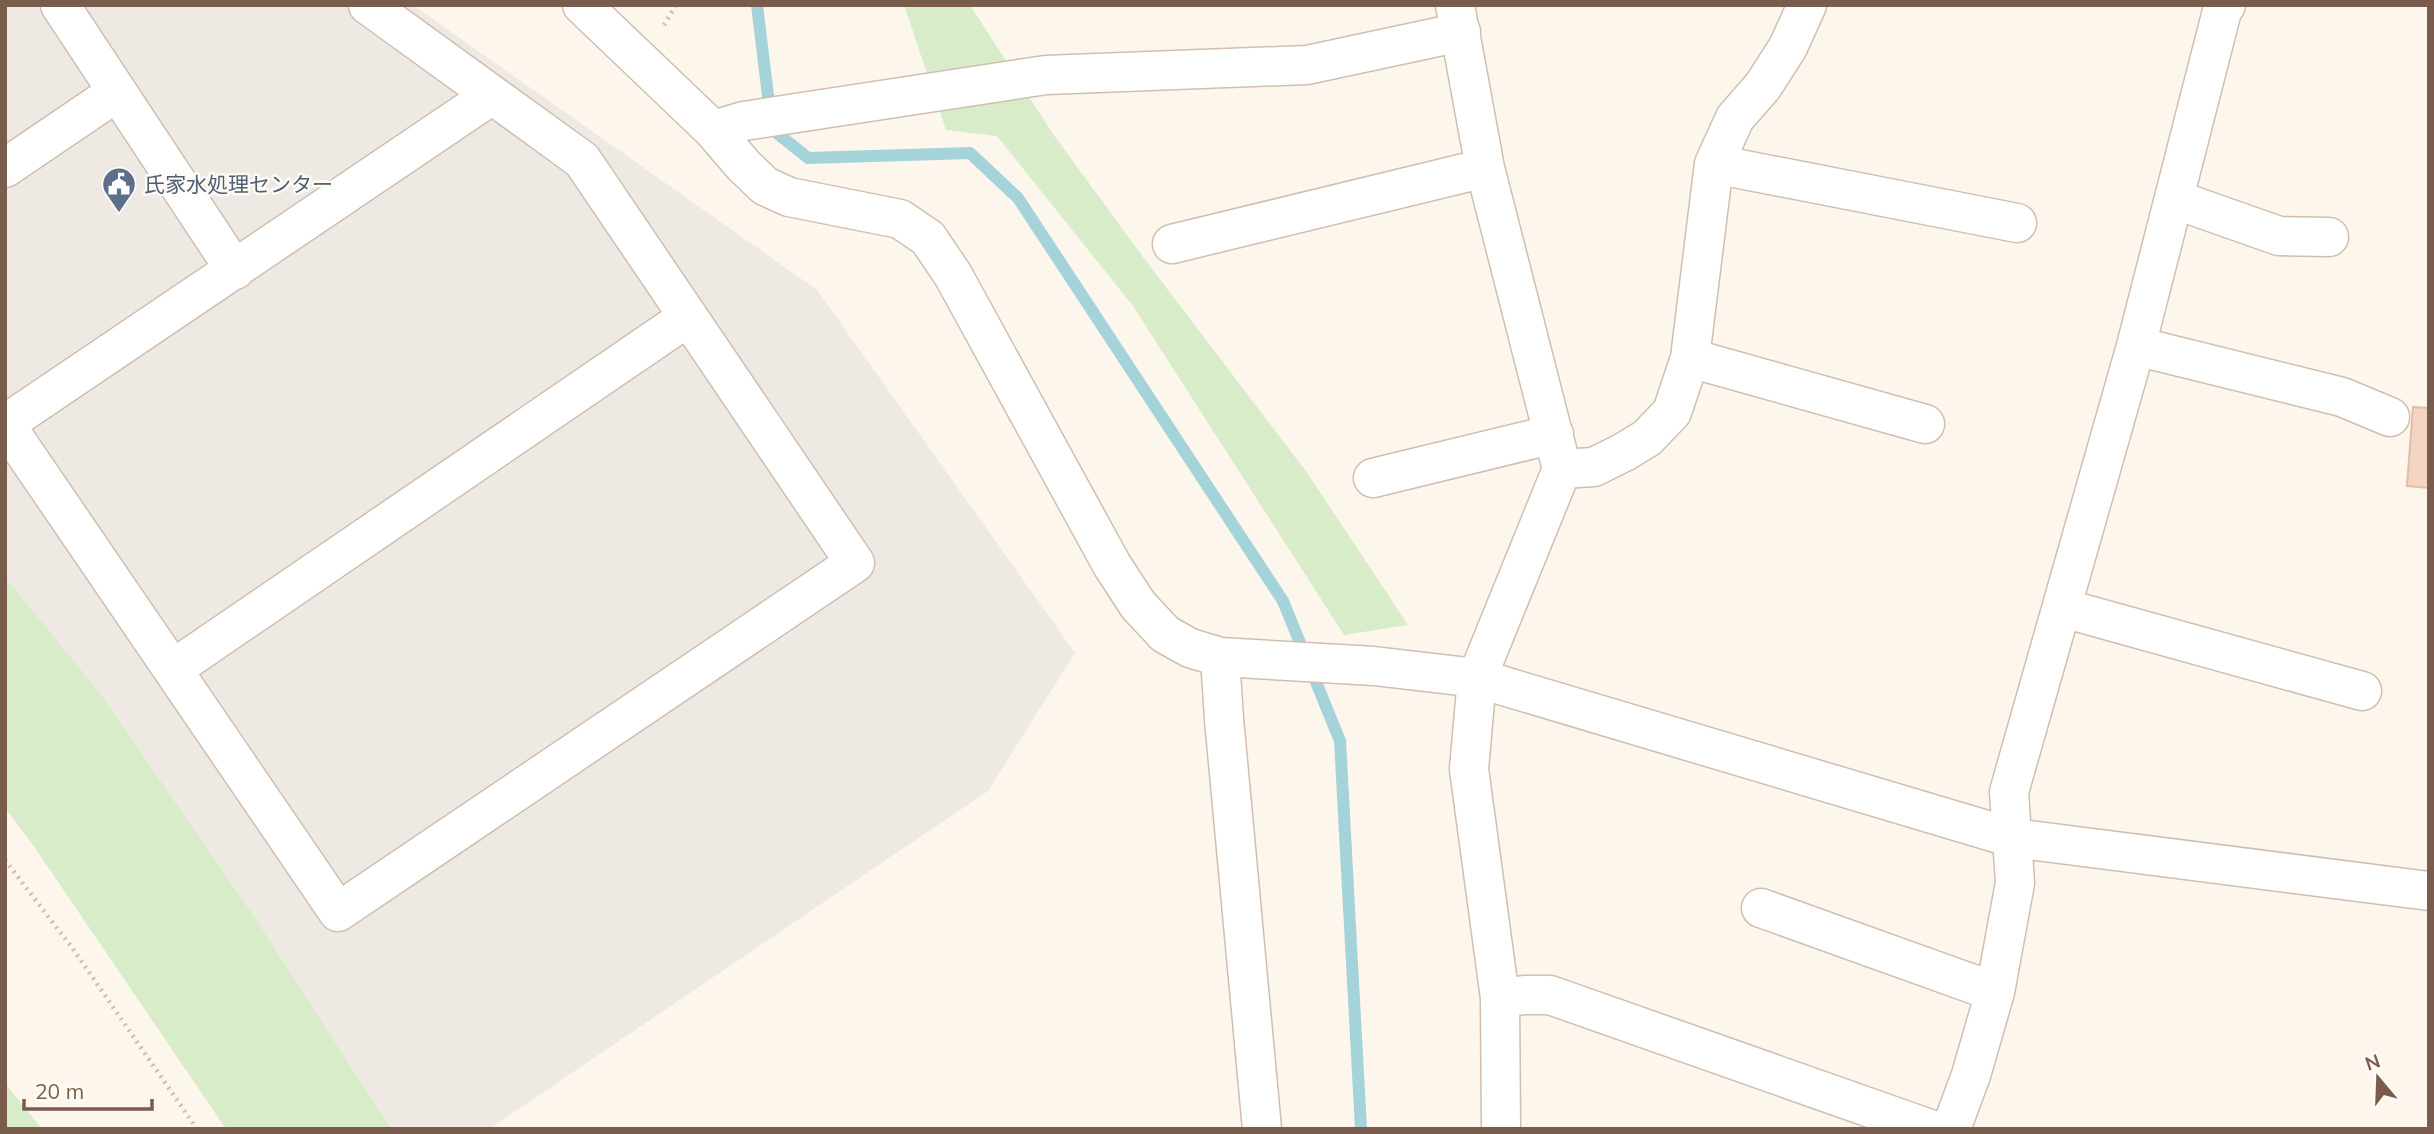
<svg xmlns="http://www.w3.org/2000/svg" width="2434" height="1134" font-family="Mulish,'Noto Sans JP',sans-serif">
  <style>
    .industrial { fill: #efe9e4 }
    .green { fill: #d8ecc9 }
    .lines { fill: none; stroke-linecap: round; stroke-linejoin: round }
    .stream { stroke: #a5d3da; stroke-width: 12 }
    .building { fill: #f3d5c3; stroke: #e6bba3; stroke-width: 2 }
    .minor-casing { stroke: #d1beb0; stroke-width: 41 }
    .path { stroke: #d9b8a5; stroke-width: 4.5; stroke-dasharray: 2 5; stroke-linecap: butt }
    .minor { stroke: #fff; stroke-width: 38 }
    .labels { text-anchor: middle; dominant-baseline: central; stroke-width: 5; stroke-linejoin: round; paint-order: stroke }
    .service-label { font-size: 21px; fill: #4e5e75; stroke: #fffaf3; text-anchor: start }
  </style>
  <rect width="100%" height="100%" fill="#fdf6ec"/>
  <path class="industrial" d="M 5,5 L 413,5 L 817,290 L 1075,653 L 988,791 L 489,1129 L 391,1129 L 256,919 L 100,693 L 5,577 Z"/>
  <path class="green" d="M 904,5 L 970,5 L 1053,134 L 1146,261 L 1308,474 L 1408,625 L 1344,635 L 1133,306 L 997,136 L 946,130 Z
    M 5,577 L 100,693 L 256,919 L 391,1129 L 226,1129 L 33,845 L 5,808 Z
    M 5,1083 L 42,1129 L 5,1129 Z"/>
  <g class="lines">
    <path class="stream" d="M 757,5 L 772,129 L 808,158 L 970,153 L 1018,198 L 1283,601 L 1340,741 L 1361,1129"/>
  </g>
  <path class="building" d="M 2413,407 L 2429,408 L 2429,488 L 2407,486 Z"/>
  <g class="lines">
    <g class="minor-casing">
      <path id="minor" d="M 60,5 L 235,270
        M 368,5 L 582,160 L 855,563 L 338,912 L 5,424 L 492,95
        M 582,5 L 713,130 L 744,166 L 765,186 L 789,197 L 900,219 L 928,238 L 953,275 L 1112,565 L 1138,605 L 1165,634 L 1190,648 L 1220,657 L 1374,666 L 1477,678 L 2013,838 L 2429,891
        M 1455,5 L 1485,168 L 1562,469 L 1477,678 L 1469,769 L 1500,998 L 1501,1129
        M 713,130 L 744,121 L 1046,75 L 1307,65 L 1461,32
        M 1714,164 L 2017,223
        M 5,168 L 117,92
        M 2174,199 L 2279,236 L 2329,237
        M 1172,244 L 1485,168
        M 2136,346 L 2342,397 L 2390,417
        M 1690,358 L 1925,424
        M 1562,469 L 1594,467 L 1624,452 L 1647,438 L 1672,412 L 1690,358 L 1714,164 L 1735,118 L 1763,86 L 1788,47 L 1807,5
        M 1373,478 L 1554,434
        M 2063,608 L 2362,691
        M 1220,657 L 1224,719 L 1262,1129
        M 173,669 L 688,317
        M 1761,908 L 1995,992
        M 1500,998 L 1524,995 L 1550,995 L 1930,1129
        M 1951,1129 L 1971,1075 L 1995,992 L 2015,883 L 2009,792 L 2136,346 L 2222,11 L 2226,5"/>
    </g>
    <path class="path" d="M 664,25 L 676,5
      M 5,860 L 73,949 L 197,1129"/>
    <use href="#minor" class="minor"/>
  </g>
  <defs>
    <g id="civic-pin" transform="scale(1.75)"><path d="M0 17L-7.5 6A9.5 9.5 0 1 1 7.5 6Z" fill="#5c6f8a" stroke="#fffaf3"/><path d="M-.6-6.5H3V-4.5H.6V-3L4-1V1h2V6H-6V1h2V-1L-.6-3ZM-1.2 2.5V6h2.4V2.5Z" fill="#fff"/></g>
  </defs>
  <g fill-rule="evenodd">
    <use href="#civic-pin" x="119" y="184"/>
  </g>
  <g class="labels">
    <g class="service-label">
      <text x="144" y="184">氏家水処理センター</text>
    </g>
  </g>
  <rect width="2434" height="1134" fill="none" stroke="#7a5c4d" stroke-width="14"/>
  <g transform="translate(2378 1078) rotate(341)" stroke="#fffaf3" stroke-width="5" paint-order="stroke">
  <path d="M0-5L12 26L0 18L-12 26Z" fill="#7a5c4d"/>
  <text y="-10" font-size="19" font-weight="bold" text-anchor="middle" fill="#7a5c4d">N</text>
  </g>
  <path d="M24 1099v10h128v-10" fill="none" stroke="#7a5c4d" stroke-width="3.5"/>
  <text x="35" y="1099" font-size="21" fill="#7a5c4d" stroke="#fffaf3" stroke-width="5" paint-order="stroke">20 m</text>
</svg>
